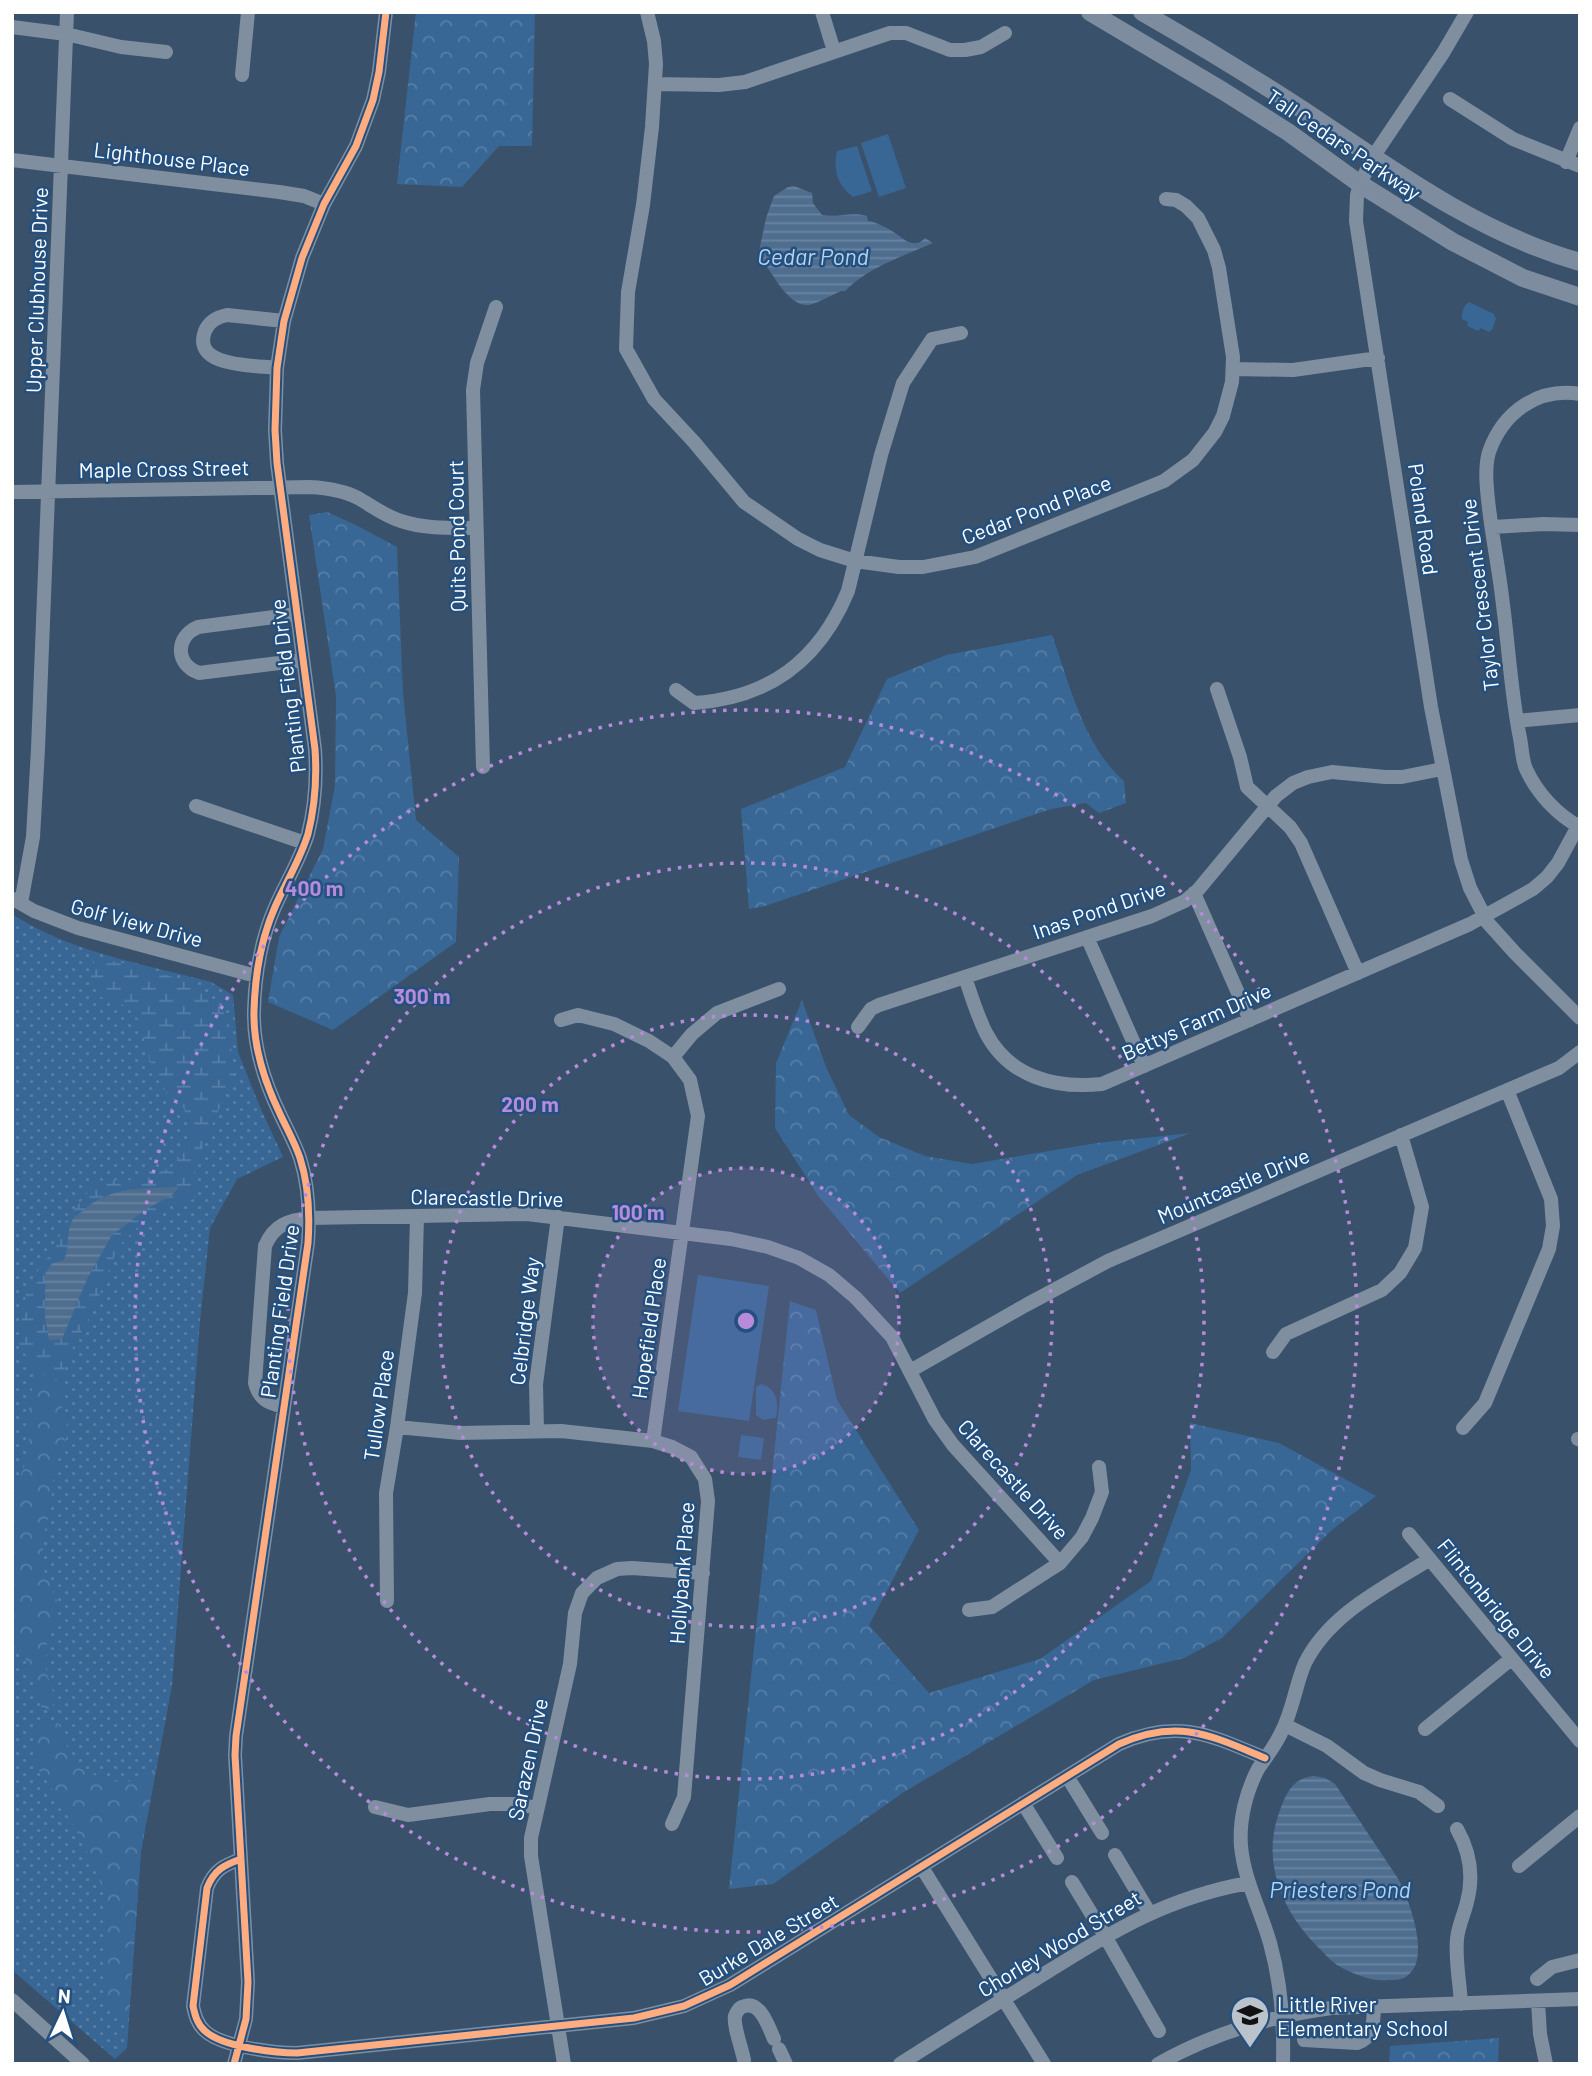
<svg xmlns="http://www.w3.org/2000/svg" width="1592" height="2076" font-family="Barlow,sans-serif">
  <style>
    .grass { fill: url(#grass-dots) }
    .forest { fill: url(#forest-crowns) }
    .wetland { fill: url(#wetland-marsh) }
    .park { fill: #386796 }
    .water { fill: url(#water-rules) }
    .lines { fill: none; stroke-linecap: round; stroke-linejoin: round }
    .minor { stroke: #7f8fa0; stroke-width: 14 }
    .major { stroke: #7d8d9f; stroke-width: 18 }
    .cycleway-casing { stroke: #24507f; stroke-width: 11 }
    .cycleway { stroke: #ffac80; stroke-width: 7 }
    .ring { fill: none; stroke: #b68bdc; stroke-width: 3.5; stroke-dasharray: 3.5 7 }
    .labels { text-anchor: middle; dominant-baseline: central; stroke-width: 5; stroke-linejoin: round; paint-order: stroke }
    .street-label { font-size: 21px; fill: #fff; stroke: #24507f }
    .poi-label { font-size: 21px; fill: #fff; stroke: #24507f; text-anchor: start }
    .water-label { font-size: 23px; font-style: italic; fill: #b5d2ee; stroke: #24507f }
    .centre { fill: #b68bdc; stroke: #24507f; stroke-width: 3.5 }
    .ring-label { font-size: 21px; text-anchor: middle; font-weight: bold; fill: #b68bdc; stroke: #24507f; stroke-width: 5; stroke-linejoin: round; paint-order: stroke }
  </style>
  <defs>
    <pattern id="grass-dots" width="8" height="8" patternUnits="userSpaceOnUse" patternTransform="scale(1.75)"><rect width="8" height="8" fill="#386796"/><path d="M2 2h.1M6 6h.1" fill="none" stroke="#567ea6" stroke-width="1.8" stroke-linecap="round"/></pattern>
    <pattern id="forest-crowns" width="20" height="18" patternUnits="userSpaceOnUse" patternTransform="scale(1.75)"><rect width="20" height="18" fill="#386796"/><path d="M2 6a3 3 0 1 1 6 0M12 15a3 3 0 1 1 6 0" fill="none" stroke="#567ea6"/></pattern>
    <pattern id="wetland-marsh" width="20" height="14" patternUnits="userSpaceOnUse" patternTransform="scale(1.75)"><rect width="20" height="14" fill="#386796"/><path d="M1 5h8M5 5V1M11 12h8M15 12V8" fill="none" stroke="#567ea6"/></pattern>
    <pattern id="water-rules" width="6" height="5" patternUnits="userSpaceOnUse" patternTransform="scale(1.75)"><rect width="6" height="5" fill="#4f6e8f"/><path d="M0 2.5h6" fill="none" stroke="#6984a0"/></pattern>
  </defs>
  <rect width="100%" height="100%" fill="#39516a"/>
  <path class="grass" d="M 12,914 C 69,952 145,964 211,982 L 233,995 L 238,1052 L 260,1107 L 283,1157 L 237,1179 L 210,1228 L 200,1321 L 172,1686 L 141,1851 L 127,2048 L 115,2059 L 12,1970 Z"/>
  <path class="forest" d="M 416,12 L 535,12 L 532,146 L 499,146 L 462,187 L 397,184 Z
    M 327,512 L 356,525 L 397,547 L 403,693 L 416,820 L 459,857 L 456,942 L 333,1030 L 268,1002 L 279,937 L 323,849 L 335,785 L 336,696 L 309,515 Z
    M 1052,635 C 1070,685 1083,745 1124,781 L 1126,803 L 1099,813 L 1086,803 L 1051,809 L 765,906 L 749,909 L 741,809 L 845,767 L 887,679 L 946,655 Z
    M 802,1000 L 826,1067 L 849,1115 L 879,1137 L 925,1156 L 972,1164 L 1097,1143 L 1191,1133 L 1077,1175 L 900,1293 L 819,1197 L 775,1128 L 776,1063 Z
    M 790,1301 L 816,1310 L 837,1400 L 919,1530 L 869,1625 L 929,1693 L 1040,1659 L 1151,1581 L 1191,1470 L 1190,1423 L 1279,1443 L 1376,1496 L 1333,1529 L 1222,1638 L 1184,1658 L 1094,1680 L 904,1792 L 773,1884 L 729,1889 Z
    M 35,1371 L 63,1382 L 60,1400 L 67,1421 L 66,1439 L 55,1463 L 51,1504 L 43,1539 L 43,1568 L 58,1603 L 56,1623 L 47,1640 L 46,1671 L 55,1697 L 52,1710 L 41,1707 L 25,1658 L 19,1650 L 12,1648 L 12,1496 L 29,1455 L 29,1408 Z
    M 58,1723 L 71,1757 L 87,1772 L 109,1781 L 127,1782 L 156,1769 L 141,1851 L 129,2014 L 120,2022 L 105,2001 L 107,1931 L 104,1891 L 83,1843 L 58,1798 L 38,1769 L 33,1749 L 36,1725 Z
    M 1499,2038 L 1498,2064 L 1389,2064 L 1390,2046 Z"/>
  <path class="wetland" d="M 95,958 L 133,965 L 196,984 L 223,1009 L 231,1044 L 234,1074 L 203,1146 L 195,1171 L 195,1199 L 177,1203 L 146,1219 L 118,1247 L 94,1309 L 65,1362 L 63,1382 L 35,1371 L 18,1342 L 26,1295 L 34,1278 L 41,1265 L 54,1251 L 66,1219 L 87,1194 L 89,1181 L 131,1180 L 171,1168 L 193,1140 L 184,1108 L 167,1094 L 151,1064 L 138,1019 L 126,1006 L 98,996 L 91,977 Z"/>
  <path class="park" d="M 888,134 L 906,188 L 879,197 L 861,143 Z
    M 857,146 L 872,191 L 853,197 C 837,185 833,170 837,151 Z
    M 1469,302 L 1494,314 L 1496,319 L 1492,330 L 1489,332 L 1481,328 L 1478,331 L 1467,326 L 1468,322 L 1462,319 C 1461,313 1464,305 1469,302 Z
    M 698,1275 L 769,1286 L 749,1421 L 678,1411 Z
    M 761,1384 C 777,1388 779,1403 776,1418 L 763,1420 L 756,1415 L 756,1387 Z
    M 741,1435 L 764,1438 L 761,1460 L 738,1457 Z"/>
  <path class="water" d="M 794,186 L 812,193 L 813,203 L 822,215 C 838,218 853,211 867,216 L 868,221 C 876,222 888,228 895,233 C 904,239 914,250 925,238 L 933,243 C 902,257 870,266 845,291 L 841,291 C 834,294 816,304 809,305 C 790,307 776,279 767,267 L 762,267 L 758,256 L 766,218 L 774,196 L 788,187 Z
    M 179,1187 L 172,1195 L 148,1208 L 112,1235 L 87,1279 L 62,1339 L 49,1340 L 45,1318 L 45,1274 L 52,1263 L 63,1261 C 71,1249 65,1232 73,1219 C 75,1216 82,1212 85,1209 C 113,1185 145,1189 179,1187 Z
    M 1314,1776 L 1325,1778 L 1335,1784 L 1399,1880 C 1409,1900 1431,1958 1408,1975 C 1403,1980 1395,1980 1388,1980 C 1371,1982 1351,1973 1337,1965 C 1330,1960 1324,1953 1318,1947 C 1283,1913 1262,1863 1278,1816 C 1285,1796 1291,1778 1314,1776 Z"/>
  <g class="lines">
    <path class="minor" d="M 647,12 L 654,41 L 656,64 L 652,127 L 643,205 L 628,292 L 626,349 L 654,399 L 694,442 L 744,502 L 798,539 L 820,550 L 855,561 L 899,567 L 923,567 L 975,557 L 1164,481 L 1193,460 L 1215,432 L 1223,416 L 1232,382 L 1233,357 L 1219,268 L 1214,250 L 1198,218 L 1186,206 L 1176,200 L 1166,199
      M 822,12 L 834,51
      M 1467,12 L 1443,53 L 1373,157 L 1360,184 L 1357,195 L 1356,221 L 1431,707 L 1461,860 L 1470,888 L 1488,923 L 1515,953 L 1580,1018
      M 12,27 L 66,34 L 121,47 L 166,52
      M 242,75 L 248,12
      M 655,84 L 719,85 L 745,82 L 890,33 L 906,33 L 950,50 L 965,50 L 981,47 L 1005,33
      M 1450,99 L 1513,139 L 1580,166
      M 12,160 L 279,192 L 304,196 L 324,204
      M 1566,162 L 1580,128
      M 277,368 C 256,365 191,368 205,331 C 209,321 217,317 227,315 L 284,321
      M 1233,369 L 1293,370 L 1378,358
      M 1580,394 C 1538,387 1503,412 1489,452 C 1486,462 1486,478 1487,489 C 1490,528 1499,567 1503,605 C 1509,650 1511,694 1520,738 C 1522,748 1522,760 1526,769 C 1537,793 1557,815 1580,827
      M 12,492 L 310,487 C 327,488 343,490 358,498 C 372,506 385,516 401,521 C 425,529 451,528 476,528
      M 1493,527 L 1543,524 L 1580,525
      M 297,614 L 198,627 C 175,637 175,664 199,673 L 303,660
      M 1217,689 L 1240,757 L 1247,787 L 1290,827 L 1301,843 L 1358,973
      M 676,690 L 694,703 C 769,698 819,661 848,591 L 881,455 L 903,383 L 932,339 L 961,333
      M 1517,721 L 1580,715
      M 483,767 L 473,390 L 477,363 L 496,307
      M 196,806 L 305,843
      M 1194,893 L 1250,1020
      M 13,899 L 34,911 L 78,928 L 256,976
      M 21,903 L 33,837 L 38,749 L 67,12
      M 1087,937 L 1144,1066
      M 965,977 C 971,995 977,1015 986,1033 C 1009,1077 1055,1089 1102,1084 L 1470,924 L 1533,889 L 1547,877 L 1558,863 L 1578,826
      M 561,1020 L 578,1015 L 614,1024 L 649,1041 L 673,1057 L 690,1080 L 698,1116 L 653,1441
      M 858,1027 L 871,1009 L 879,1005 L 1152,916 L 1185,901 L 1198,890 L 1276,796 L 1293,783 L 1308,777 L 1332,772 L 1385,777 L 1402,777 L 1442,769
      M 673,1057 L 692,1034 L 717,1013 L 779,989
      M 1273,1352 L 1286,1334 L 1382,1290 L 1400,1273 L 1415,1248 L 1422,1207 L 1401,1135
      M 910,1371 L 1026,1305 L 1108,1261 L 1559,1068 L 1580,1052
      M 284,1407 C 269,1403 259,1400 255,1383 L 265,1246 C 274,1225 288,1220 310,1218 L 527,1214 L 731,1239 L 768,1247 L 799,1258 L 829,1275 L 856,1298 L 892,1337 L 935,1420 L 953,1445 L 1060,1563
      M 397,1427 L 460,1433 L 561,1431 L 653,1441 L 672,1447 L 691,1457 L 705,1479 L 708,1501 L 684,1797 L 672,1824
      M 1463,1428 L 1485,1403 L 1549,1249 L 1553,1226 L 1551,1199 L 1507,1090
      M 537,1430 L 536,1384 L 558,1217
      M 1578,1439 L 1580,1440
      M 1409,1534 L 1580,1741
      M 387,1601 L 386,1493 L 397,1427 L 415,1293 L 417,1216
      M 969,1610 L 992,1607 L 1060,1563 L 1082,1537 L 1092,1518 L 1102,1492 L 1099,1467
      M 1285,1725 L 1327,1746 L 1364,1773 L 1380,1780 L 1419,1792 L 1438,1806
      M 1425,1729 L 1511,1659
      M 1067,1776 L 1102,1833
      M 1023,1803 L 1057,1858
      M 375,1807 L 408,1815 L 490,1804 L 517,1804 L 537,1808
      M 1457,1829 C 1470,1852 1474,1876 1467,1902 C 1464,1915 1458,1926 1457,1939 C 1455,1960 1460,1983 1461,2004
      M 1115,1855 L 1149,1912
      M 241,1859 C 224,1865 214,1870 207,1888 L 193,2006 C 195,2015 197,2024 205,2031 C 222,2047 275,2053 297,2053 L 634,2018 L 684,2006 L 730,1985 L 1119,1744 C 1178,1718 1210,1735 1265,1758
      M 921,1866 L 1044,2064
      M 1519,1866 L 1580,1816
      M 1072,1882 L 1105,1936 L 1159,2031
      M 1537,1979 L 1552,1967 L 1580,1960
      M 12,2000 L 83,2064
      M 1538,2002 L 1540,2034 L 1546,2064
      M 1304,2040 L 1357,2043 C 1375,2037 1373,2022 1374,2007
      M 779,2049 L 786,2064
      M 744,2060 C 742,2049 733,2025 735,2016 C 736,2013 739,2008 742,2007 C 760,1998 769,2028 774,2039
      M 234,2064 L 246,2019 L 248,1982 L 235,1755 L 236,1736 L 308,1243 C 310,1214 309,1186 300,1158 C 295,1143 287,1129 280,1114 C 265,1083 253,1047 254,1011 C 255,975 260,941 275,907 C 286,882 300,860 308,834 C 315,806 317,778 315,749 L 277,463 L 275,430 L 277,368 L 284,321 L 302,258 L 324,204 L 356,146 L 373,100 L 379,72 L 386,12
      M 564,2064 L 531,1856 L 531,1838 L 570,1664 L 575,1613 L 582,1593 L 597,1578 L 617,1569 L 632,1568 L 703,1573
      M 900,2064 C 945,2035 991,2007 1036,1979 C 1109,1934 1163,1898 1249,1883
      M 1158,2064 C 1213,2033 1270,2016 1332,2008 L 1580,1999
      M 1283,2064 C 1284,2023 1281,1982 1270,1943 C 1261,1911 1244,1880 1241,1846 C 1239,1820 1246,1792 1258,1769 C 1266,1757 1275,1746 1281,1733 C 1293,1711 1295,1686 1305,1663 C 1330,1613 1384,1588 1430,1559"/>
    <path class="major" d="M 1090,12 L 1223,91 L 1288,132 L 1360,184 L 1453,242 L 1523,278 L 1580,297
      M 1142,12 C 1198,44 1252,77 1306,112 C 1393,170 1478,233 1580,262"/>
    <g class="cycleway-casing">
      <path id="cycleway" d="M 241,1859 C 224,1865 214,1870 207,1888 L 193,2006 C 195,2015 197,2024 205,2031 C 222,2047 275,2053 297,2053 L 634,2018 L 684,2006 L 730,1985 L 1119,1744 C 1178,1718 1210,1735 1265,1758
        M 234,2064 L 246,2019 L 248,1982 L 235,1755 L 236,1736 L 308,1243 C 310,1214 309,1186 300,1158 C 295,1143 287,1129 280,1114 C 265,1083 253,1047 254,1011 C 255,975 260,941 275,907 C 286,882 300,860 308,834 C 315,806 317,778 315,749 L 277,463 L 275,430 L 277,368 L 284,321 L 302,258 L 324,204 L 356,146 L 373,100 L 379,72 L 386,12"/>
    </g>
    <use href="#cycleway" class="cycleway"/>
  </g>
  <circle cx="746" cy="1321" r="153" fill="#b68bdc" fill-opacity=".12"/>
  <g class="ring">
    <circle cx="746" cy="1321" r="153"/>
    <circle cx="746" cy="1321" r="306"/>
    <circle cx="746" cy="1321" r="458"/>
    <circle cx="746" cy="1321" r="611"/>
  </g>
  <defs>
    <g id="school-pin" transform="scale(2.0125)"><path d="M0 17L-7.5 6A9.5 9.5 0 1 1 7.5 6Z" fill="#bac2cb" stroke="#24507f"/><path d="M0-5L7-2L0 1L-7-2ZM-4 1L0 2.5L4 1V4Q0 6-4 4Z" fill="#111"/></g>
  </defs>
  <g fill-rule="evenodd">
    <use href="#school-pin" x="1250" y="2015"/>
  </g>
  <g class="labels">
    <g class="street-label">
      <text transform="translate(1344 144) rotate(34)">Tall Cedars Parkway</text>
      <text transform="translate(172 158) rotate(7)">Lighthouse Place</text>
      <text transform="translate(36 290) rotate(-88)">Upper Clubhouse Drive</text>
      <text transform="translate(164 468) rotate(-1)">Maple Cross Street</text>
      <text transform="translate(1036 509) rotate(-21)">Cedar Pond Place</text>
      <text transform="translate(1424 519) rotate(82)">Poland Road</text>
      <text transform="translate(456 536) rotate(-91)">Quits Pond Court</text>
      <text transform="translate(1479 595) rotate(-97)">Taylor Crescent Drive</text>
      <text transform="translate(287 686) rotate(-97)">Planting Field Drive</text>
      <text transform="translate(1099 909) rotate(-19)">Inas Pond Drive</text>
      <text transform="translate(137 922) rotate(15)">Golf View Drive</text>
      <text transform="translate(1196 1021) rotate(-24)">Bettys Farm Drive</text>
      <text transform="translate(1233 1185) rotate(-23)">Mountcastle Drive</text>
      <text transform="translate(487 1197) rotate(1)">Clarecastle Drive</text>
      <text transform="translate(279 1311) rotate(-82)">Planting Field Drive</text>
      <text transform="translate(524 1321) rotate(-83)">Celbridge Way</text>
      <text transform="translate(648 1328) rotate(-82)">Hopefield Place</text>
      <text transform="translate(378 1405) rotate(-82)">Tullow Place</text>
      <text transform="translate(1014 1479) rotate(48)">Clarecastle Drive</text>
      <text transform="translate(681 1573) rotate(-86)">Hollybank Place</text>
      <text transform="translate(1497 1608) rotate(51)">Flintonbridge Drive</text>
      <text transform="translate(527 1759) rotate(-78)">Sarazen Drive</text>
      <text transform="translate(768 1939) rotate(-31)">Burke Dale Street</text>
      <text transform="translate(1059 1943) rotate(-31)">Chorley Wood Street</text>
    </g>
    <g class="poi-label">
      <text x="1277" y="2003">Little River<tspan x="1277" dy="24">Elementary School</tspan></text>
    </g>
    <g class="water-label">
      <text x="813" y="256">Cedar Pond</text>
      <text x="1340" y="1889">Priesters Pond</text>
    </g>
  </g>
  <circle cx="746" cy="1321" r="10" class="centre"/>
  <g class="ring-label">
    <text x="314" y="896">400 m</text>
    <text x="422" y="1004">300 m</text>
    <text x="530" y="1112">200 m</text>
    <text x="638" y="1220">100 m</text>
  </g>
  <rect width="1592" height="2076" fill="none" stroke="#ffffff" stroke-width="28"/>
  <g transform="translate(63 2013) rotate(4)" stroke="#24507f" stroke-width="5" paint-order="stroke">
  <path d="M0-5L12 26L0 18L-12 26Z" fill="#ffffff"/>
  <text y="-10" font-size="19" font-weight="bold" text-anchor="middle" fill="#ffffff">N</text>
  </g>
</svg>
